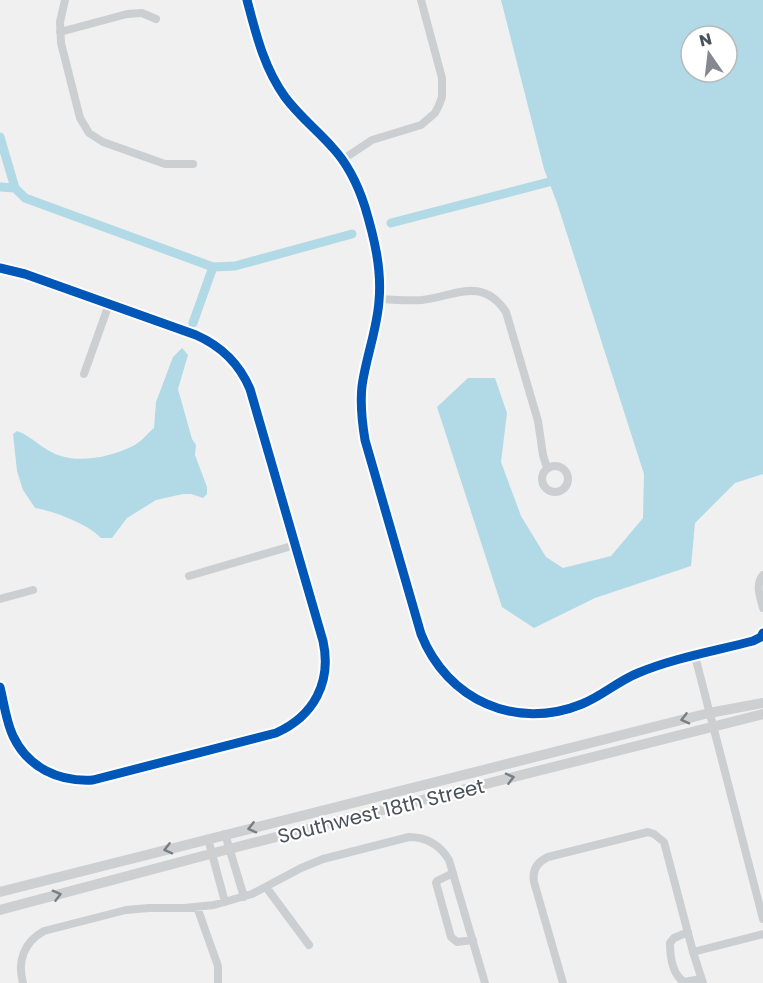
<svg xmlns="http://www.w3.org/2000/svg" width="763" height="983" font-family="Poppins,sans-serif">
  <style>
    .water { fill: #b1dae6; fill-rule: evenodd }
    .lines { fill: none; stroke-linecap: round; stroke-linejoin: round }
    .canal { stroke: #b1dae6; stroke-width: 9 }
    .minor { stroke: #cccfd1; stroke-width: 8 }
    .secondary { stroke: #cdcfd1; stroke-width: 10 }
    .cycleway-casing { stroke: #fff; stroke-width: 13 }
    .cycleway { stroke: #0057b8; stroke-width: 9 }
    .oneway { stroke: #777e84 }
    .labels { text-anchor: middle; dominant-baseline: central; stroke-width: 4.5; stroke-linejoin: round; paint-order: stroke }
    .street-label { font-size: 20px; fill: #49525b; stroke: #fff }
  </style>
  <rect width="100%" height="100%" fill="#f1f0f0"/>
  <path class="water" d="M 501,0 L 763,0 L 763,474 L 735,483 L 695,523 L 691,566 L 595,598 L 534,628 L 502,607 L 437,407 L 468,378 L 495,378 L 507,413 L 501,462 L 521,516 L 546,557 L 563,568 L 611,556 L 643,518 L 644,474 L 557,203 L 544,169 ZM 691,36 L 727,36 L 727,72 L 691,72 Z
    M 182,348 L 188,355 L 178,389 L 192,439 L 196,445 L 195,455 L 207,487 L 207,494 L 203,498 L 191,494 L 183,494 L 156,500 L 127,518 L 112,538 L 101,538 C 88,524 54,511 35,508 L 23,490 L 17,471 L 13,434 L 17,431 C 32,436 45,452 61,456 C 83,463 113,456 133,446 C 141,442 147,434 154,428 L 156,402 L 173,357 Z"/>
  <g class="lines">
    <path class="canal" d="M 0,137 L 15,188 L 25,198 L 213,267 L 235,266 L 352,234
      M 0,187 L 15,188
      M 391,223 L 549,182
      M 193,323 L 213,267"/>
    <path class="minor" d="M 65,0 L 60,22 L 61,43 L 80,118 L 89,133 L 103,142 L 165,164 L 193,164
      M 247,0 C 256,34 264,68 285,97 C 299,116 317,130 332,147 C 348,164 358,185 365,207 C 374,237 382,269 379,301 C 377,330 366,357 362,386 C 360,404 362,422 365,440 L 421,634 C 447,700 516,731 582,704 C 602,696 618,681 638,673 C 674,658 715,651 753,641 L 761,637 L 763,633
      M 60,32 L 127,14 L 142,13 L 156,19
      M 342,160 L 372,140 L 421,125 L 435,113 L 439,105 L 442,97 L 442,78 L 421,0
      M 0,268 L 25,274 L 196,335 C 221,346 239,363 250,389 L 323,641 C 332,682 314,716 276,733 L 93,780 C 59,782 28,768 13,736 C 6,721 4,703 0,687
      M 380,299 C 394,300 408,301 422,300 C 455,296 482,276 506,312 L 538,421 L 543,455 L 547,468
      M 84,374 L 109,304
      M542 479a13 13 0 1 1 26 0a13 13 0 1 1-26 0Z
      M 763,575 C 755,585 760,596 763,608
      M 189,576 L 295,545
      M 0,599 L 33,590
      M 695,656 L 763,919
      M 225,834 L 244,897
      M 208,839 L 225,902
      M 453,873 L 437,881 L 436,883 L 451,937 L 457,942 L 473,940
      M 266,887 L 309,945
      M 197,907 L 218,966 L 218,983
      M 688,932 L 674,938 L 670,943 C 670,957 672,974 684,982 L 701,979
      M 693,952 L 763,934
      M 23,983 C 17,961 24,942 44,931 L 126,910 L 149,908 L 184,908 L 214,905 L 252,894 L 301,868 L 323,859 L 409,837 C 427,837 440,845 449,860 L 485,983
      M 563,983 L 534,882 C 532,870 537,862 548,857 L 648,832 L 654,834 L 664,842 L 693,952 L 703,983"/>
    <path class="secondary" d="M 0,892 L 709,713 L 763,703
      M 0,910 L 229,849 L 763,714"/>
    <g class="cycleway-casing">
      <path id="cycleway" d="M 247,0 C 256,34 264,68 285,97 C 299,116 317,130 332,147 C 348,164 358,185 365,207 C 374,237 382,269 379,301 C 377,330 366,357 362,386 C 360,404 362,422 365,440 L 421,634 C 447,700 516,731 582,704 C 602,696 618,681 638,673 C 674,658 715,651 753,641 L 761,637 L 763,633
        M 0,268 L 25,274 L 196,335 C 221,346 239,363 250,389 L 323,641 C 332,682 314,716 276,733 L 93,780 C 59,782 28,768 13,736 C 6,721 4,703 0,687"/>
    </g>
    <use href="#cycleway" class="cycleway"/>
  </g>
  <defs><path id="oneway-chevron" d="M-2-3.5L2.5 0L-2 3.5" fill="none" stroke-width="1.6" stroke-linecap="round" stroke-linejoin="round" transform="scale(1.5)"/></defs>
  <g class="oneway">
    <use href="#oneway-chevron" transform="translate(685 719) rotate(166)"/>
    <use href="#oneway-chevron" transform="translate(510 778) rotate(-14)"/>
    <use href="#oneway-chevron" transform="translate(252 828) rotate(166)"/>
    <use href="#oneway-chevron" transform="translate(168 849) rotate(166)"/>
    <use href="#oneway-chevron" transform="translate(57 895) rotate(-15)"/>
  </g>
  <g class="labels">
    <g class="street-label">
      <text transform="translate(381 811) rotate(-14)">Southwest 18th Street</text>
    </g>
  </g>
  <g transform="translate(709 54) rotate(346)"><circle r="28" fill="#ffffff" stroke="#b6babd" stroke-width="1.5"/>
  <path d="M0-4.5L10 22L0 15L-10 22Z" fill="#84898f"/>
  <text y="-9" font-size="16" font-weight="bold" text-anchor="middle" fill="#49525b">N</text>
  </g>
</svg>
